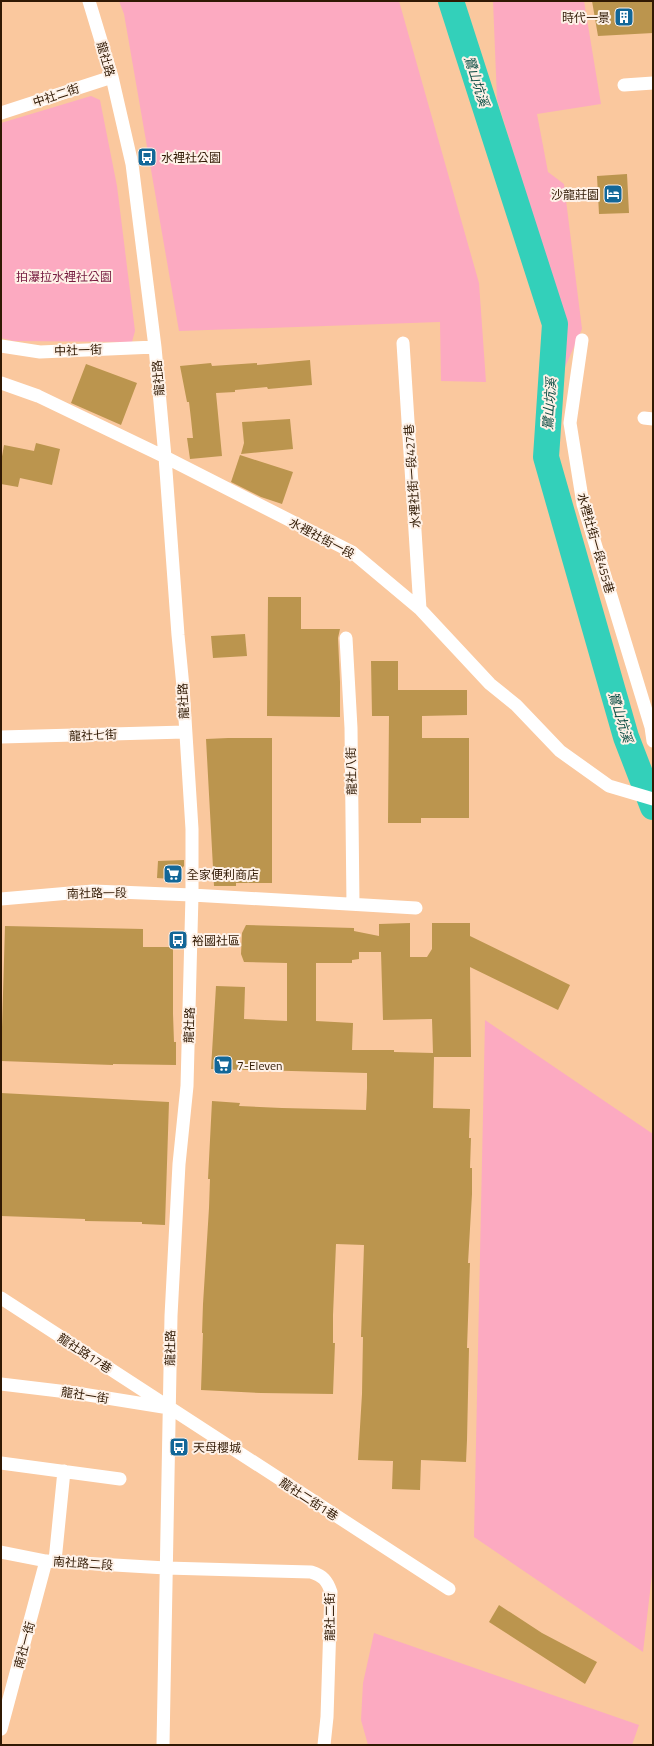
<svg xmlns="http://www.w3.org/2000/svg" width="654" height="1746" font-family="'Titillium Web','Noto Sans TC',sans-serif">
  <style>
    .green { fill: #fcaac1 }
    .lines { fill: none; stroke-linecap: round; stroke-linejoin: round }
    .river { stroke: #33d0ba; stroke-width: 26 }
    .building { fill: #bb954e; fill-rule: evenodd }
    .street { stroke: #fff; stroke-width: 13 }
    .labels { text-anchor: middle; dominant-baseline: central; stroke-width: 4; stroke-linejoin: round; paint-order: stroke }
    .poi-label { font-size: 12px; fill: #301903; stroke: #fef1e7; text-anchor: start }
    .street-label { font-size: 12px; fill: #301903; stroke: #fef1e7 }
    .park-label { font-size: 12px; fill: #761c40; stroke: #fef1e7 }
    .water-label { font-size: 13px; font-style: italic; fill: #0c4d44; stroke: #fef1e7 }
  </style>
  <rect width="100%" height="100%" fill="#fac89e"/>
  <path class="green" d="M 119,1 L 399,1 L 479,283 L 486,382 L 441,381 L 440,322 L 179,331 L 124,14 Z
    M 493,1 L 584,1 L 601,104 L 537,114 L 548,172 L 564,184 L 582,329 L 565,367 L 565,320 L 497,99 Z
    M 91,96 L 100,100 L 117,186 L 135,331 L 132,342 L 14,341 L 1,338 L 1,123 Z
    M 485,1020 L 653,1134 L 653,1566 L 643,1652 L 474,1537 Z
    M 374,1633 L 639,1725 L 632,1745 L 368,1745 L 361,1720 L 363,1683 Z"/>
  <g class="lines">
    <path class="river" d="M 451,1 L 555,324 L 546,457 L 626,737 L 653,807"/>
  </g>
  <path class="building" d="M 592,1 L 653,1 L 653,33 L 598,36 Z
    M 627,174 L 629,213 L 599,214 L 597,176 Z
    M 310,360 L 312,385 L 268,389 L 267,387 L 235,390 L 235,392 L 216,393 L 222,456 L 190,459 L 187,438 L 193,438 L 191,419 L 189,402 L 187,402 L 180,366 L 211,363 L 212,366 L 257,363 L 257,365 Z
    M 86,364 L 137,383 L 121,425 L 71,403 Z
    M 290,419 L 293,449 L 241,454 L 244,443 L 242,422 Z
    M 36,443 L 60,449 L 52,485 L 20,478 L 18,487 L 1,484 L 1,462 L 4,445 L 34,451 Z
    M 240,455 L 293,472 L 282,504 L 261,497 L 231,482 Z
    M 268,597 L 301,597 L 301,629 L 340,629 L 338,638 L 340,682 L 340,717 L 267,716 Z
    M 245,634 L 247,656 L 213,658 L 211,636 Z
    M 371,661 L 398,661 L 398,690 L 467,690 L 467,715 L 422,716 L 422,738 L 469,738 L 469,818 L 421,818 L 421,823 L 388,823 L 389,716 L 372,716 Z
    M 228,738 L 272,738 L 272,883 L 236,883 L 236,886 L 214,886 L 206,739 Z
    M 184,860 L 184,866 L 170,879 L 157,878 L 158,861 Z
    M 410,923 L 410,957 L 427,957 L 432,949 L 432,923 L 470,923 L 470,936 L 570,985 L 558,1010 L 470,967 L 471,1057 L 434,1057 L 433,1108 L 470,1109 L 469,1138 L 471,1138 L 470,1168 L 472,1168 L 472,1194 L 468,1263 L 470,1263 L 467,1348 L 469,1348 L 467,1440 L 466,1462 L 421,1460 L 420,1490 L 392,1489 L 393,1461 L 358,1460 L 362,1394 L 363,1337 L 361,1337 L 364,1245 L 336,1244 L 333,1315 L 333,1343 L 335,1343 L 333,1394 L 261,1393 L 201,1390 L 203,1333 L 202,1333 L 203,1304 L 209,1208 L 210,1179 L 208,1179 L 212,1101 L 240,1103 L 239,1106 L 282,1108 L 366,1110 L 367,1088 L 367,1073 L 211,1069 L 216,986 L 245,987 L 244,1019 L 287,1021 L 287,963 L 244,962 L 241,954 L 242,933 L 246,925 L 354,928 L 354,931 L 379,936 L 379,924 ZM 359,952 L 381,952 L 383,1020 L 432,1019 L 433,1053 L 394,1052 L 394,1050 L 352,1050 L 353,1023 L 316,1021 L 316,963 L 352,963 L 352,960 L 359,959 Z
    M 5,926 L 143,929 L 143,947 L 173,947 L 173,1014 L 174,1042 L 176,1042 L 176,1065 L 113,1064 L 113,1065 L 1,1061 Z
    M 1,1093 L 169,1102 L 165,1225 L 142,1224 L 142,1222 L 85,1221 L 85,1219 L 1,1216 Z
    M 499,1605 L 542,1633 L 597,1662 L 585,1684 L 489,1622 Z"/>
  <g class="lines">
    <path class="street" d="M 89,1 L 112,77 L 132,164 L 155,347 L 165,457 L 178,635 L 183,687 L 192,829 L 192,895 L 187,1086 L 179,1164 L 171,1316 L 163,1745
      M 624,85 L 653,83
      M 1,113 L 112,77
      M 582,340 L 570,423 L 583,504 L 651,727 L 653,741
      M 403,343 L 420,609
      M 1,346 L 40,352 L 155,347
      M 1,383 L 38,396 L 165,457 L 352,552 L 420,609 L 490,684 L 516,705 L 560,751 L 609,786 L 653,799
      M 644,418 L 653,419
      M 346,638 L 351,728 L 353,904
      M 1,737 L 185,732
      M 1,899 L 93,891 L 192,895 L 416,908
      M 1,1298 L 449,1589
      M 1,1384 L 76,1393 L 163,1407
      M 1,1463 L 120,1479
      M 1,1552 L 46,1561 L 166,1568 L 311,1572 C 323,1576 327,1580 331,1592 L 327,1717 L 324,1745
      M 55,1561 L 64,1471
      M 1,1729 L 46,1561"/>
  </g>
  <defs>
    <g id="building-square" transform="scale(1)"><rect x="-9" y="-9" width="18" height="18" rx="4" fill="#126798" stroke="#fef1e7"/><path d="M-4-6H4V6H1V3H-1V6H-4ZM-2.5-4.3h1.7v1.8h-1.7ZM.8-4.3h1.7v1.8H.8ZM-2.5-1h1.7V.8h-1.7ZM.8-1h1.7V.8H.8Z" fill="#fff"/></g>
    <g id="bus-square" transform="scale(1)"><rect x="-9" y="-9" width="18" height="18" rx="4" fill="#126798" stroke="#fef1e7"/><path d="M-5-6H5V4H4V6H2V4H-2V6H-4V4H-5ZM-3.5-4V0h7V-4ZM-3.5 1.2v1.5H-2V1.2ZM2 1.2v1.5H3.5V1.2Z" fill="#fff"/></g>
    <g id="hotel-square" transform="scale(1)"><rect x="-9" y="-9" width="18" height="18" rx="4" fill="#126798" stroke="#fef1e7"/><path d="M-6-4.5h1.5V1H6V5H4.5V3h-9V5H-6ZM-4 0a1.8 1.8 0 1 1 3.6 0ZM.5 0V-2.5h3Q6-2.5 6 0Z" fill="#fff"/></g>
    <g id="supermarket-square" transform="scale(1)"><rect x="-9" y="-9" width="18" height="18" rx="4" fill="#126798" stroke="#fef1e7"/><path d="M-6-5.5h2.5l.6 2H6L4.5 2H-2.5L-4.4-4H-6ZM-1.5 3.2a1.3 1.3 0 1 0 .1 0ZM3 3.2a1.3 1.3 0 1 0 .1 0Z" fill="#fff"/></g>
  </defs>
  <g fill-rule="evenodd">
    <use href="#building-square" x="624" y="17"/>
    <use href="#bus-square" x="147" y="157"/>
    <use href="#hotel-square" x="613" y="194"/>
    <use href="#supermarket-square" x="173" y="874"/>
    <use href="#bus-square" x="178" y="940"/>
    <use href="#supermarket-square" x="223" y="1065"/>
    <use href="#bus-square" x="179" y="1447"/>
  </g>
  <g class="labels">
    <g class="poi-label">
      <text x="610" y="17" text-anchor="end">時代一景</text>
      <text x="161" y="157">水裡社公園</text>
      <text x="599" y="194" text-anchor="end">沙龍莊園</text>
      <text x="187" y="874">全家便利商店</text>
      <text x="192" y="940">裕國社區</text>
      <text x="237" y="1065">7-Eleven</text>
      <text x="193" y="1447">天母櫻城</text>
    </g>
    <g class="street-label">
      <text transform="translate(106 59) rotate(74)">龍社路</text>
      <text transform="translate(56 95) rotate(-18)">中社二街</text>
      <text transform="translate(78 350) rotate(-2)">中社一街</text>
      <text transform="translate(158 378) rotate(-95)">龍社路</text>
      <text transform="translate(412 476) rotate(-94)">水裡社街一段427巷</text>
      <text transform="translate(322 538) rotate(28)">水裡社街一段</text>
      <text transform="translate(596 543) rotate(74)">水裡社街一段455巷</text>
      <text transform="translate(183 701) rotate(-93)">龍社路</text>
      <text transform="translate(93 735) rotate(-2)">龍社七街</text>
      <text transform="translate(351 771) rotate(-91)">龍社八街</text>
      <text transform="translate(97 893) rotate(-1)">南社路一段</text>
      <text transform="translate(189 1025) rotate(-88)">龍社路</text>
      <text transform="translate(170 1348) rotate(-89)">龍社路</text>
      <text transform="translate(85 1353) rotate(33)">龍社路17巷</text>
      <text transform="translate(85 1395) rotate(9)">龍社一街</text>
      <text transform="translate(309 1499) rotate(33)">龍社二街1巷</text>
      <text transform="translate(83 1563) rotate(4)">南社路二段</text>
      <text transform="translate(329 1617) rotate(-90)">龍社二街</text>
      <text transform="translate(24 1645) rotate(-75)">南社一街</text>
    </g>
    <g class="park-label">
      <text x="64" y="276">拍瀑拉水裡社公園</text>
    </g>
    <g class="water-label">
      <text transform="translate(477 81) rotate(72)">鷺山坑溪</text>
      <text transform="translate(549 404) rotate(-86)">鷺山坑溪</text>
      <text transform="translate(621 717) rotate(73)">鷺山坑溪</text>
    </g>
  </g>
  <rect width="654" height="1746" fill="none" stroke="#301903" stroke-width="4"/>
</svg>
